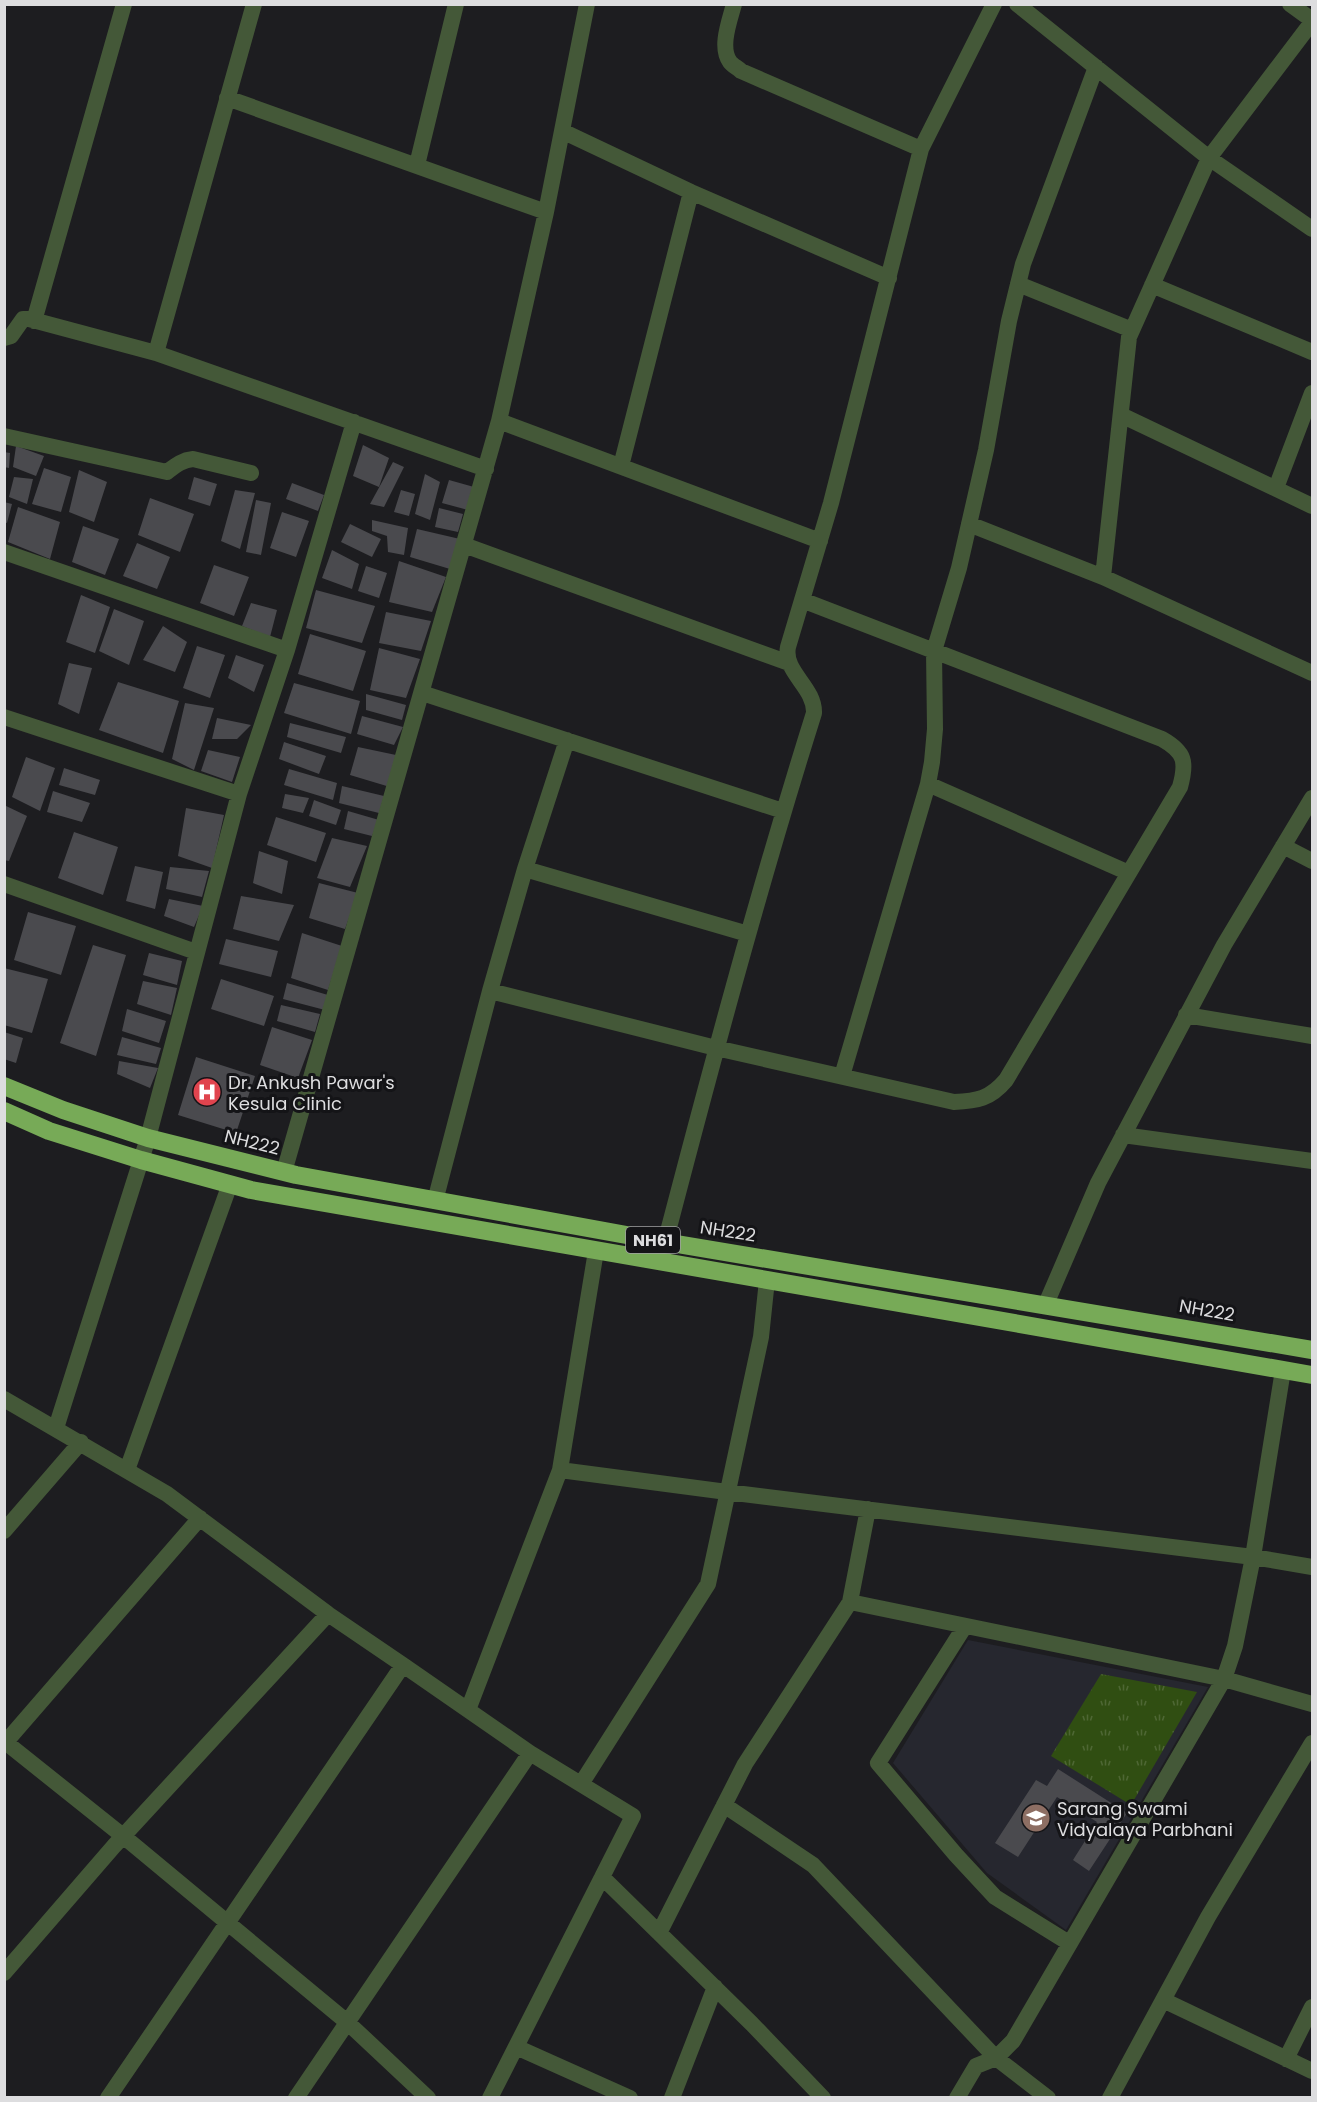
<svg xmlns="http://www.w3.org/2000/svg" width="1317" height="2102" font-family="Poppins,sans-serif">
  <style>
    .built { fill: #26272f }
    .grass { fill: url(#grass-tufts) }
    .building { fill: #4a4a4e }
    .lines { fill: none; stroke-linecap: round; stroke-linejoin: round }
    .street { stroke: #445838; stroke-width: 16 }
    .highway { stroke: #77aa57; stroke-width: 18 }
    .labels { text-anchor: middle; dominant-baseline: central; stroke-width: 6; stroke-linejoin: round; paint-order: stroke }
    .shield { fill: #141417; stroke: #a1a1a3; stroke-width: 1.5 }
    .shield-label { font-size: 16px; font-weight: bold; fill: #dddddf }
    .poi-label { font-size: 18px; fill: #dddddf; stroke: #141417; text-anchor: start }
    .street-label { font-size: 18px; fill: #dddddf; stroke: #141417 }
  </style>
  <defs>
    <pattern id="grass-tufts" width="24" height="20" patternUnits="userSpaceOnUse" patternTransform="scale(1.5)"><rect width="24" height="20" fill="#304e12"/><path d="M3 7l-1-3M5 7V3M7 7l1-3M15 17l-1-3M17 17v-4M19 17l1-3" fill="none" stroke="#4e6734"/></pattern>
  </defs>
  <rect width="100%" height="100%" fill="#1d1d20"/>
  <path class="built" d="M 968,1640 L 1208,1687 L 1066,1930 L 987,1873 L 893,1763 Z"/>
  <path class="grass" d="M 1101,1674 L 1197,1692 L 1131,1805 L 1051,1756 Z"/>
  <path class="building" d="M 363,445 L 389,458 L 379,487 L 353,476 Z
    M 16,446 L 44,456 L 36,476 L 13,467 Z
    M 4,452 L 10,453 L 9,468 L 4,467 Z
    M 393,462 L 404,467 L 384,507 L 370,504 Z
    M 44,468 L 71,477 L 61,512 L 32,504 Z
    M 79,470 L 107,482 L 94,522 L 69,512 Z
    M 425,474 L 440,482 L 430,520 L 415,514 Z
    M 14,477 L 33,479 L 27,504 L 9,497 Z
    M 194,477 L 217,484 L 210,506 L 188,499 Z
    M 449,480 L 474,487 L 468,510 L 442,503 Z
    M 292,483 L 324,495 L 318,511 L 286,499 Z
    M 235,490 L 255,493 L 240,549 L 221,541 Z
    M 401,490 L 415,494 L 409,516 L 394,512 Z
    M 150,498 L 194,514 L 180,552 L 138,535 Z
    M 256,500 L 271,503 L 261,555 L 246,552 Z
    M 4,502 L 12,504 L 7,523 L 4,522 Z
    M 18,507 L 60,522 L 50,559 L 8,542 Z
    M 439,508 L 463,514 L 458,532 L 435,527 Z
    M 282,512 L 309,521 L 296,557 L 270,548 Z
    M 372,520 L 408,528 L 404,555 L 388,552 L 387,536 L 372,531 Z
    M 350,524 L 381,539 L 372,557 L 341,542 Z
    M 83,526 L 119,539 L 105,575 L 72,562 Z
    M 417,529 L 460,539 L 450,569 L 410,557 Z
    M 137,543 L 170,557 L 157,589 L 123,576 Z
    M 332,550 L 359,564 L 352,589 L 322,578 Z
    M 399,561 L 446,577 L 432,612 L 389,602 Z
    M 214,565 L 249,577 L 234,616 L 200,603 Z
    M 366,566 L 387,573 L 379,598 L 358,591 Z
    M 316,590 L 375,606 L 362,643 L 306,628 Z
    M 81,595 L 110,607 L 95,653 L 66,642 Z
    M 251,603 L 277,610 L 270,637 L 242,626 Z
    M 114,609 L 144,621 L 129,665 L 99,651 Z
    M 386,612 L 431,621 L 421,651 L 379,643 Z
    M 163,626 L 187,642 L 175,672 L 143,660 Z
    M 310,634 L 366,651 L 353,691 L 298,674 Z
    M 197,646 L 225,655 L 210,698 L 183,688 Z
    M 379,648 L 420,659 L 406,698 L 370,690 Z
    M 236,655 L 264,665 L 254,692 L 228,678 Z
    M 69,663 L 92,668 L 79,714 L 58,704 Z
    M 118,682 L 179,701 L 163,753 L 99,730 Z
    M 294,683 L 360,701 L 351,734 L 284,713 Z
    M 366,694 L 406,705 L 402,720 L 366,710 Z
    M 185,703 L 214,708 L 194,770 L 172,759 Z
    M 362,716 L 403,727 L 394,745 L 357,734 Z
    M 217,718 L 251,725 L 237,739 L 212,739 Z
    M 290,723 L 346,737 L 341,753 L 287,737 Z
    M 284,742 L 326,756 L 319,774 L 279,759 Z
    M 358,747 L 396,755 L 390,787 L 350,775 Z
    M 208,750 L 240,757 L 232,782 L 201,771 Z
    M 26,757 L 55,768 L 40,811 L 12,797 Z
    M 64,768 L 100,780 L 95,795 L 59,785 Z
    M 289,769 L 337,783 L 333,800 L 284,785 Z
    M 342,786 L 384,796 L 379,813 L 339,803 Z
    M 53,791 L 90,803 L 82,822 L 47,812 Z
    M 285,794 L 309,798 L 303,813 L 282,808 Z
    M 314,800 L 341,810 L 336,825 L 309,816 Z
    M 4,805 L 27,816 L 9,861 L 4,860 Z
    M 186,808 L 224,815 L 212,868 L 178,856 Z
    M 348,811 L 379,820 L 372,836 L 344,829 Z
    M 276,817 L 326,833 L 316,862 L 267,845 Z
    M 74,832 L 118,847 L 103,895 L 58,878 Z
    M 332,838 L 367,846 L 350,887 L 317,878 Z
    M 259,851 L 288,861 L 282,894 L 253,883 Z
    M 135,866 L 163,872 L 155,909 L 126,901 Z
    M 170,867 L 209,871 L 202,897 L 166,889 Z
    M 319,883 L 358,893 L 345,929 L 309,918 Z
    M 241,896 L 294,905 L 279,941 L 233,929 Z
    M 169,899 L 203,906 L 194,927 L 164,916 Z
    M 28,912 L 76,926 L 61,975 L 14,960 Z
    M 302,933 L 342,946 L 328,990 L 291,978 Z
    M 226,939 L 278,951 L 271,977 L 219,964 Z
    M 93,945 L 126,955 L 96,1056 L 60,1043 Z
    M 149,953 L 182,961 L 177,985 L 143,975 Z
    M 4,968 L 48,979 L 32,1033 L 4,1025 Z
    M 221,979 L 274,996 L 264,1026 L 211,1009 Z
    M 143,981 L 177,988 L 171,1015 L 137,1004 Z
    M 287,983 L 328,995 L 325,1010 L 283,999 Z
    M 281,1005 L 320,1014 L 315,1032 L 277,1021 Z
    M 127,1009 L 166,1021 L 159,1043 L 122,1031 Z
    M 272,1027 L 312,1040 L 298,1078 L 260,1065 Z
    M 4,1032 L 23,1038 L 16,1063 L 4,1059 Z
    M 122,1037 L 161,1048 L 156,1064 L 117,1055 Z
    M 196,1057 L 255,1076 L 236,1133 L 178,1115 Z
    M 119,1061 L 158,1068 L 150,1088 L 117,1074 Z
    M 1058,1769 L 1127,1813 L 1089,1871 L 1073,1860 L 1097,1822 L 1057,1797 L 1018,1857 L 995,1843 L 1036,1780 L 1047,1786 Z"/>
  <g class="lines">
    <path class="street" d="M 734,4 C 730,20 719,47 730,62 C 732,65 738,68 741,71 L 921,149
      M 1017,4 L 1209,158 L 1312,229
      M 1290,4 L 1312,20
      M 1312,22 L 1209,158 L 1129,337 L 1103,577 L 1312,673
      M 227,98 L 546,212
      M 562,131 L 691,192 L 889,278
      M 417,165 L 456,4
      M 1018,284 L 1132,330
      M 1152,285 L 1312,352
      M 34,321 L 124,4
      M 4,338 L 11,336 L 23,319 L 29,319 L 156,353 L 486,469
      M 156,353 L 254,4
      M 1121,415 L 1312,506
      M 499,421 L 820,541
      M 4,436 L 167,472 C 175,466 182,460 193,459 L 251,473
      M 621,466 L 691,192
      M 1276,488 L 1312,393
      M 969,524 L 1103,577
      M 464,545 L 789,663
      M 4,552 L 287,650
      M 422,693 L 783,811
      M 4,717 L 239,794
      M 928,784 L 1129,873
      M 1283,846 L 1312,861
      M 525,869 L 748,934
      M 4,884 L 196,952
      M 490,991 L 716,1048 L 954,1102 C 977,1101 990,1099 1006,1080 L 1180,787 C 1187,762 1185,752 1162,739 L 802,600
      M 1186,1015 L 1312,1036
      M 842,1076 L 928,784 L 932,762 L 935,729 L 934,651 L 959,568 L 986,450 L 1009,321 L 1023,264 L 1096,67
      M 1123,1135 L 1312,1161
      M 284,1172 L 499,421 L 546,212 L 587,4
      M 435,1201 L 490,991 L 525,869 L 567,740
      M 660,1262 C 708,1078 757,894 814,713 C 815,687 783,672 788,647 L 831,503 L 921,149 L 994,4
      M 1046,1304 L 1098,1183 L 1224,945 L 1312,798
      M 4,1399 L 167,1494 L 328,1614 L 403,1665 L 530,1753 L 633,1816 L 490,2098
      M 56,1428 L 148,1138 L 239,794 L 287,650 L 354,422
      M 127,1470 L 230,1184
      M 560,1470 L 727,1492 L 1253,1557 L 1312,1567
      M 4,1531 L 81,1442
      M 850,1602 L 1224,1679 L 1312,1704
      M 965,1626 L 878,1763 L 956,1855 L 995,1897 L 1069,1943
      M 468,1710 L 560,1470 L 596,1251
      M 4,1741 L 123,1836 L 347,2022 L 428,2098
      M 4,1744 L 200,1518
      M 581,1784 L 708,1584 L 761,1337 L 767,1280
      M 724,1805 L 813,1865 L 996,2058 L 1048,2098
      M 602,1877 L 752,2024 L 823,2098
      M 659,1933 L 745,1764 L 850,1602 L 868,1509
      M 4,1973 L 114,1846 L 328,1614
      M 1163,2000 L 1312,2071
      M 516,2047 L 630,2098
      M 1286,2059 L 1312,2007
      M 108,2098 L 403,1665
      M 296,2098 L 530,1753
      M 672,2098 L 715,1987
      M 957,2098 L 976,2066 L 996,2058 L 1013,2041 L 1224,1679 L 1235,1646 L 1253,1557 L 1283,1370
      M 1110,2098 L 1208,1917 L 1312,1743"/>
    <path class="highway" d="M 4,1086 L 63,1110 L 148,1138 L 296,1175 L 665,1242 L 1312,1350
      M 4,1111 L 49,1131 L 141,1160 L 251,1190 L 1312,1375"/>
  </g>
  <defs>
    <g id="hospital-disc" transform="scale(1.5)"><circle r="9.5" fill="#e0444e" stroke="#141417"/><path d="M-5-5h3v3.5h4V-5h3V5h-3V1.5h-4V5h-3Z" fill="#fff"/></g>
    <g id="school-disc" transform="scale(1.5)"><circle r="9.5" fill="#8d6e63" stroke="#141417"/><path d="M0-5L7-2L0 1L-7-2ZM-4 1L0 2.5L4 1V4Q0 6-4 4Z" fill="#fff"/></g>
  </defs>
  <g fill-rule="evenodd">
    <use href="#hospital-disc" x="207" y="1092"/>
    <use href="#school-disc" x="1036" y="1818"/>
  </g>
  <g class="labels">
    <rect class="shield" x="626" y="1227" width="54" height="26" rx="4.5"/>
    <g class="shield-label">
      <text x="653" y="1240">NH61</text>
    </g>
    <g class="poi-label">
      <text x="228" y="1082">Dr. Ankush Pawar's<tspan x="228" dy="21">Kesula Clinic</tspan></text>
      <text x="1057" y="1808">Sarang Swami<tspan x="1057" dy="21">Vidyalaya Parbhani</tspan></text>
    </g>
    <g class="street-label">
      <text transform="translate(252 1142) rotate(14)">NH222</text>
      <text transform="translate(728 1231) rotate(9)">NH222</text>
      <text transform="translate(1207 1310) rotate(10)">NH222</text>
    </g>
  </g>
  <rect width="1317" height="2102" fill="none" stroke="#dddddf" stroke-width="12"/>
</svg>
